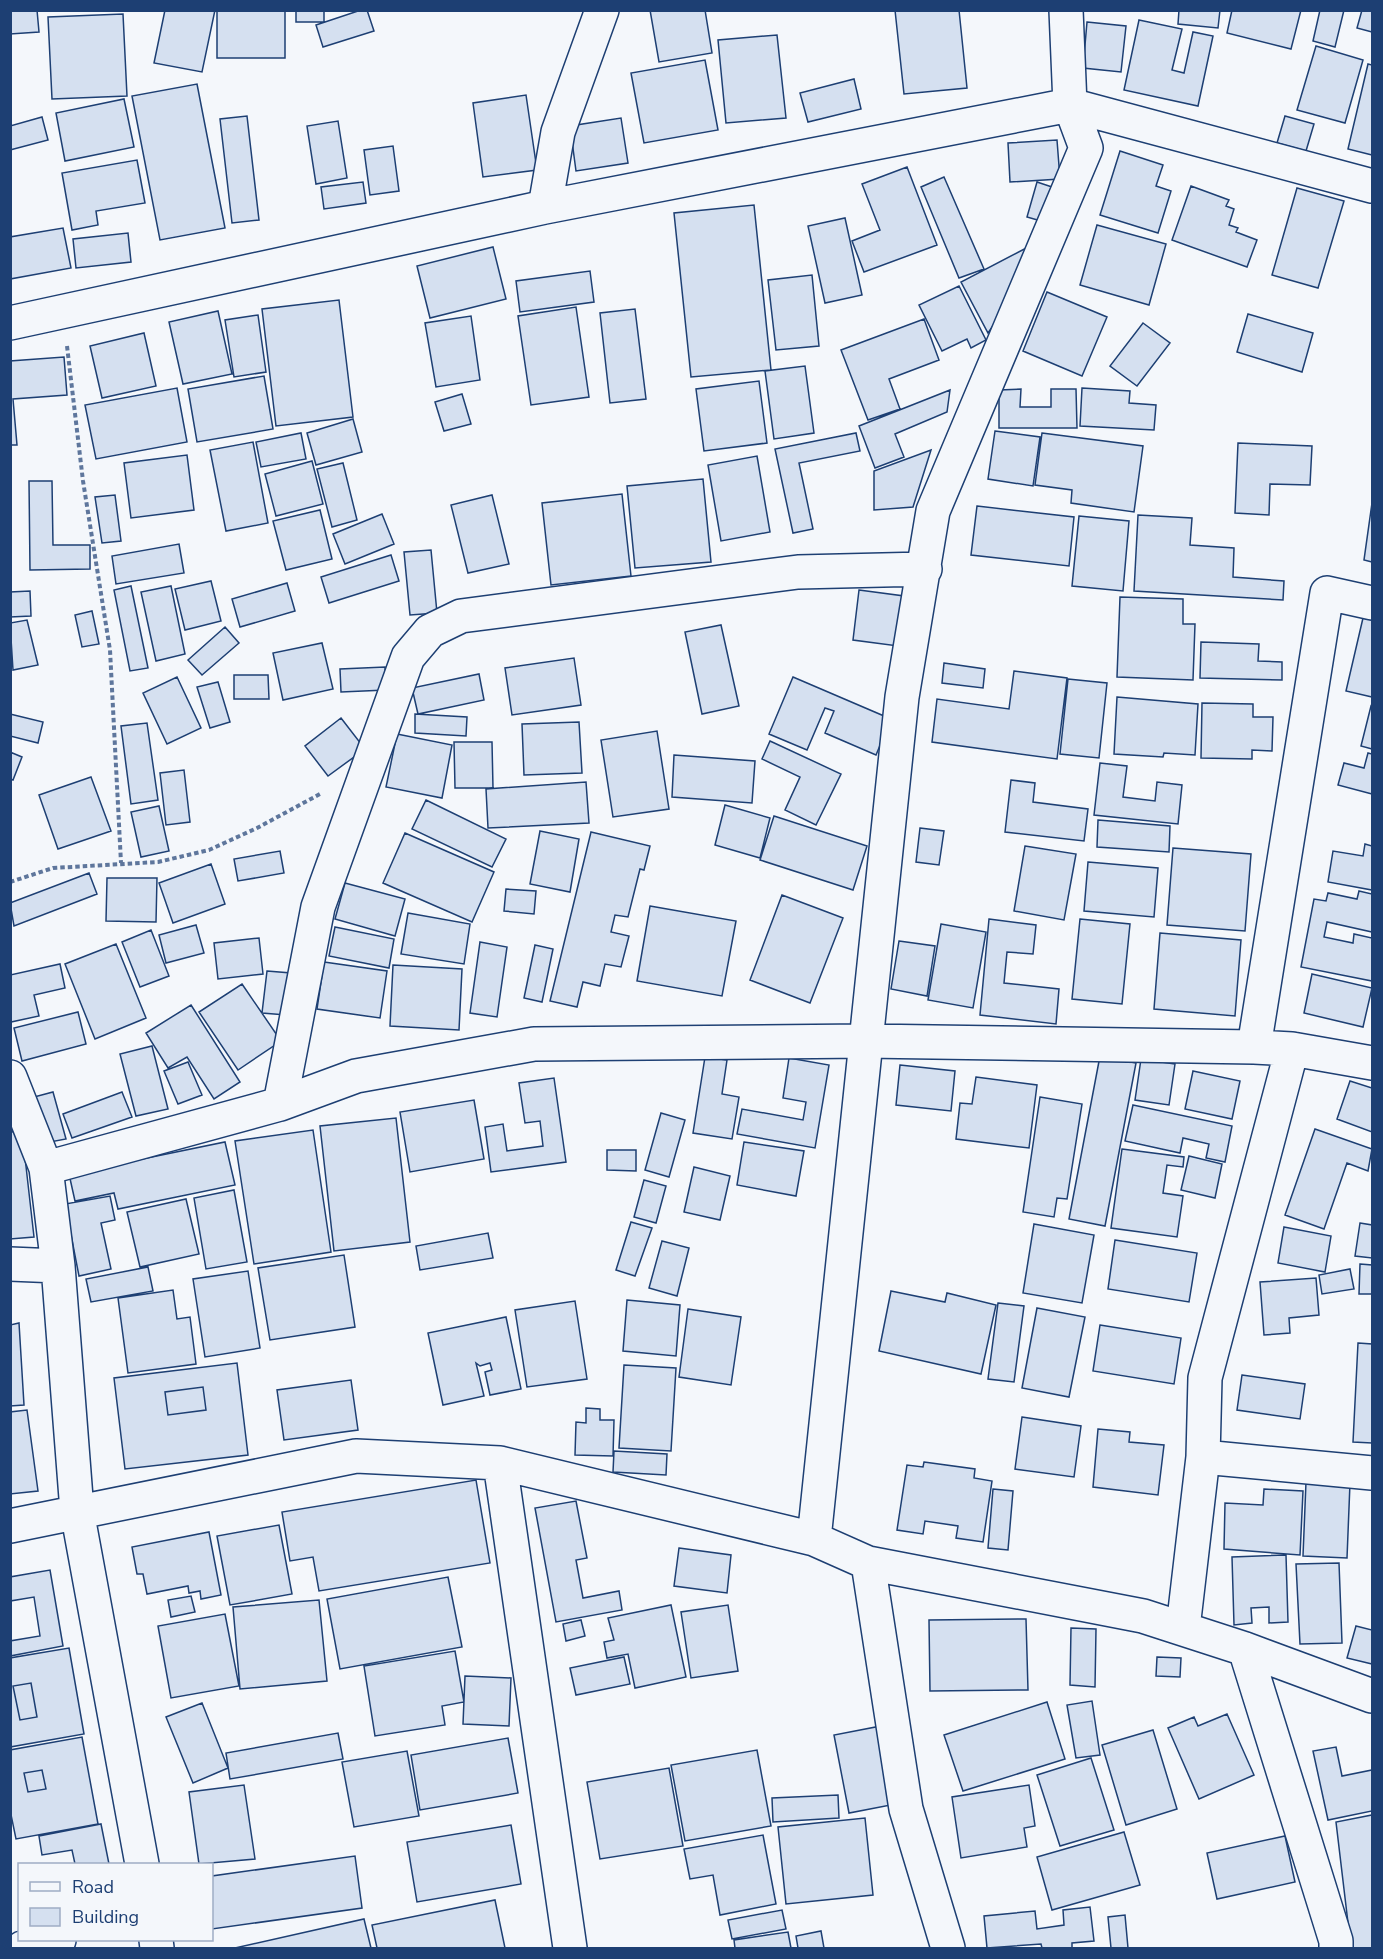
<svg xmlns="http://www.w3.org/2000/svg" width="1383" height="1959" font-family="'Nunito Sans',sans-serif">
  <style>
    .building { fill: #d5e0f0; stroke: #1d3f73; stroke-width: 1.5; fill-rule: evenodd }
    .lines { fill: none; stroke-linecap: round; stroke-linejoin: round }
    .minor-casing { stroke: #1d3f73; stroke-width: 36 }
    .path { stroke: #5e769c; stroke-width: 4; stroke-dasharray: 4.5 3; stroke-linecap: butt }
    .minor { stroke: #f4f7fb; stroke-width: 33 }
  </style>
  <rect width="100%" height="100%" fill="#f4f7fb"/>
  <path class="building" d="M 10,10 L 37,10 L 39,32 L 10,34 Z
    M 165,10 L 215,10 L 202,72 L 154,63 Z
    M 217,10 L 285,10 L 285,58 L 217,58 Z
    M 296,10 L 324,10 L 324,22 L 296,22 Z
    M 361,10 L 367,10 L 374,31 L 323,47 L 316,25 Z
    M 650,10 L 705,10 L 712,53 L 659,62 Z
    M 895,10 L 959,10 L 967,88 L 904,94 Z
    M 1179,10 L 1220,10 L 1218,28 L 1178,24 Z
    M 1232,10 L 1301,10 L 1291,49 L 1227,33 Z
    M 1320,10 L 1344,10 L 1335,47 L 1313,41 Z
    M 1362,10 L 1372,10 L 1372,32 L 1357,28 Z
    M 123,14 L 127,96 L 52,99 L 48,17 Z
    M 1139,20 L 1182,29 L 1172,70 L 1184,73 L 1193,32 L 1213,36 L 1198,106 L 1124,90 Z
    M 1087,22 L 1126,26 L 1121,72 L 1083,68 Z
    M 777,35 L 786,118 L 726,123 L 718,40 Z
    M 1316,46 L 1363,60 L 1345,123 L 1297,110 Z
    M 705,60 L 718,130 L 644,143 L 631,73 Z
    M 1368,64 L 1372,65 L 1372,155 L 1348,149 Z
    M 854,79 L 861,109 L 808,122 L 800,93 Z
    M 197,84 L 225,228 L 160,240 L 132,96 Z
    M 526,95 L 537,170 L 483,177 L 473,103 Z
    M 124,99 L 134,147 L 65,161 L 56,113 Z
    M 247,116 L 259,220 L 232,223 L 220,119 Z
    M 1285,116 L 1314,124 L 1306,151 L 1277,143 Z
    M 42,117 L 48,140 L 10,150 L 10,126 Z
    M 621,118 L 628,163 L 576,171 L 570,126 Z
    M 338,121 L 347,178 L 316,184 L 307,126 Z
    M 1057,140 L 1060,179 L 1010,182 L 1008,143 Z
    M 393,146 L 399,191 L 370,195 L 364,150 Z
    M 1120,151 L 1163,165 L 1156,186 L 1171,191 L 1158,233 L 1100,215 Z
    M 137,160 L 145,203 L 96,211 L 98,225 L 72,230 L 62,173 Z
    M 907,167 L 937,245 L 864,272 L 852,241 L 880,230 L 862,184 Z
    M 944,177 L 984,269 L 959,278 L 921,187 Z
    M 363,182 L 366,203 L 324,209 L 321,187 Z
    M 1037,182 L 1058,189 L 1048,223 L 1027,217 Z
    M 1191,186 L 1229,200 L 1226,206 L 1234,209 L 1229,225 L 1238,228 L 1236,232 L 1257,240 L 1247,267 L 1172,240 Z
    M 1297,188 L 1344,201 L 1318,288 L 1272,275 Z
    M 754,205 L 771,370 L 691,377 L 674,213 Z
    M 845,218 L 862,295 L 825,303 L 808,226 Z
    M 1097,225 L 1166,244 L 1149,305 L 1080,285 Z
    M 63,228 L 71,268 L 10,279 L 10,237 Z
    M 128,233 L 131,262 L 76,268 L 73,239 Z
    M 1032,245 L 1042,255 L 988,333 L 961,282 Z
    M 493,247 L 506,299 L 430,318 L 417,266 Z
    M 590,271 L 594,302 L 520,312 L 516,281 Z
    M 812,275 L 819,346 L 776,350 L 768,280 Z
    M 959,286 L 986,340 L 971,348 L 967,339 L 942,351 L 919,305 Z
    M 1047,292 L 1107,317 L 1082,376 L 1023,351 Z
    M 339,300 L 353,417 L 276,426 L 262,309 Z
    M 576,307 L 589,397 L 531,405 L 518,316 Z
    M 635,309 L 646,399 L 610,403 L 600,313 Z
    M 218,311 L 232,374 L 183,384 L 169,322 Z
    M 1248,314 L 1313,333 L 1302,372 L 1237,352 Z
    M 258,315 L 266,372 L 234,377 L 225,320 Z
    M 471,316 L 480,380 L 436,387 L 425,323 Z
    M 924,319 L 939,360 L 889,379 L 900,409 L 868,420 L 841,350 Z
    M 1143,323 L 1170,343 L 1137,386 L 1110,366 Z
    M 144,333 L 156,386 L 102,398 L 90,346 Z
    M 64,357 L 67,395 L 13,399 L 17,445 L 10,445 L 10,361 Z
    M 805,366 L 814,433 L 774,439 L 765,371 Z
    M 264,376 L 273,429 L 197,442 L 188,389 Z
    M 759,381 L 767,443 L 704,451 L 696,389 Z
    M 177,388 L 187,442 L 96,459 L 85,405 Z
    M 1082,388 L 1130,391 L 1129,403 L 1156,405 L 1154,430 L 1080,426 Z
    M 1021,389 L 1020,407 L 1051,407 L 1051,389 L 1076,389 L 1077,428 L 999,428 L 999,390 Z
    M 950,390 L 947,412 L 895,434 L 904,457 L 875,468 L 859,426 Z
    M 462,394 L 471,424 L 444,431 L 435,402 Z
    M 353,419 L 362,452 L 316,465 L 307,433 Z
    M 995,431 L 1040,437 L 1033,486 L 988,479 Z
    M 301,433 L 306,459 L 261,467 L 256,442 Z
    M 856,433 L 860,451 L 799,463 L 813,529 L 793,533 L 775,449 Z
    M 1042,433 L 1143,446 L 1134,512 L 1071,503 L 1072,490 L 1035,485 Z
    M 253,442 L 268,523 L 226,531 L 210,450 Z
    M 1238,443 L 1312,446 L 1310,485 L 1270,484 L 1269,515 L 1235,513 Z
    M 931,450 L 913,507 L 874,510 L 874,471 Z
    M 187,455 L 194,510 L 131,518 L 124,463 Z
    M 757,456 L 770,532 L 721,541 L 708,465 Z
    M 312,461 L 323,504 L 276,516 L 265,474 Z
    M 343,463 L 357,520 L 332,527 L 317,469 Z
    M 703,479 L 711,562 L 635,568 L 627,486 Z
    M 29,481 L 52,481 L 53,545 L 90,545 L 90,569 L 30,570 Z
    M 622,494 L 631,576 L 551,585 L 542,503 Z
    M 115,495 L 121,541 L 102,543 L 95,497 Z
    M 492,495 L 509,564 L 468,573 L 451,505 Z
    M 1372,503 L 1372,562 L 1364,560 Z
    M 977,506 L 1074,517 L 1069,566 L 971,555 Z
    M 320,510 L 332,559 L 286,570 L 273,521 Z
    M 382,514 L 394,544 L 345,564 L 333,534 Z
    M 1138,515 L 1192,518 L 1190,545 L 1234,548 L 1233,577 L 1284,581 L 1283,600 L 1134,591 Z
    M 1079,516 L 1129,521 L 1123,591 L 1072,586 Z
    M 179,544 L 184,573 L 116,584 L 112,556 Z
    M 431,550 L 437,613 L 410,615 L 404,552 Z
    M 391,555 L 399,581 L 329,603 L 321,577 Z
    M 211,581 L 221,621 L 185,630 L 175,589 Z
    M 287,583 L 295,611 L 240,627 L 232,599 Z
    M 131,586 L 148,668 L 130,671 L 114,590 Z
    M 171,586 L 185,654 L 156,661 L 141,592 Z
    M 859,590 L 904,596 L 898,646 L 853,640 Z
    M 30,591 L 31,616 L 10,617 L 10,592 Z
    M 1120,597 L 1183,599 L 1183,624 L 1195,624 L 1193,680 L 1117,677 Z
    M 92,611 L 99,644 L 82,647 L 75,615 Z
    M 1363,618 L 1372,620 L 1372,697 L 1346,691 Z
    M 27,620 L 38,665 L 13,670 L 10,623 Z
    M 721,625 L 739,706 L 702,714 L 685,632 Z
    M 225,627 L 239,643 L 202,675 L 188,660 Z
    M 1201,642 L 1259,644 L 1258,661 L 1282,662 L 1282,680 L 1200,678 Z
    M 322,643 L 333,689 L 283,700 L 273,653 Z
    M 574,658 L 581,705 L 512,715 L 505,668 Z
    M 944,663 L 985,669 L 983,688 L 942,683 Z
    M 385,667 L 386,690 L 341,692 L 340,669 Z
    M 1014,671 L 1067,678 L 1057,759 L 932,742 L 937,699 L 1009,709 Z
    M 479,674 L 484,700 L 418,714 L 412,688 Z
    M 234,675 L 268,675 L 269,699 L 234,699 Z
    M 177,677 L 201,728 L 167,744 L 143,693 Z
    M 793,677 L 891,719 L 876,755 L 825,733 L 834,711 L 825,708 L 807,750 L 769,734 Z
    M 1068,679 L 1107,683 L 1099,758 L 1060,754 Z
    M 218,682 L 230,722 L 210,728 L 197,687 Z
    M 1117,697 L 1198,704 L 1195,755 L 1164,753 L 1163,757 L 1114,754 Z
    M 1202,703 L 1253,704 L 1253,717 L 1273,717 L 1272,751 L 1252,750 L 1252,759 L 1201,758 Z
    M 1371,706 L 1372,707 L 1372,749 L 1361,746 Z
    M 10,714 L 43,722 L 38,743 L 10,736 Z
    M 415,714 L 467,717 L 466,736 L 415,733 Z
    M 341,718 L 365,749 L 328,776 L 305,746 Z
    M 579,722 L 582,773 L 524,775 L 522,724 Z
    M 147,723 L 158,800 L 131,804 L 121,726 Z
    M 657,731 L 669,809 L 613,817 L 601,740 Z
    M 397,734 L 452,745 L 442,798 L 386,787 Z
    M 770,741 L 841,774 L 816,825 L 785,810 L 800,777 L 762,759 Z
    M 454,742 L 492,742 L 493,788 L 455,788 Z
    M 10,752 L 22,757 L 13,780 L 10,779 Z
    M 1368,753 L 1372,754 L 1372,794 L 1338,785 L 1344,763 L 1364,768 Z
    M 674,755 L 755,761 L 752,803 L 672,797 Z
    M 1100,763 L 1127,766 L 1123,797 L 1155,801 L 1157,782 L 1182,785 L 1178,824 L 1094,815 Z
    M 184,770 L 190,822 L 166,825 L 160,773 Z
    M 91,777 L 111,831 L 58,849 L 39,795 Z
    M 1011,780 L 1035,783 L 1033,802 L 1088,809 L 1084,841 L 1005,832 Z
    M 586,782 L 589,823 L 488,828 L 486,789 Z
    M 426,800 L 506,839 L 492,867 L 412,829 Z
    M 725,805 L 770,818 L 760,858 L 715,845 Z
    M 159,806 L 169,851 L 141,857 L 131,812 Z
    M 774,816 L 867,846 L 853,890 L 760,860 Z
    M 1098,820 L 1170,826 L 1169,852 L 1097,847 Z
    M 920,828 L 944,831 L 939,865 L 916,862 Z
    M 540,831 L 579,839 L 570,892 L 530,884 Z
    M 591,832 L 650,846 L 644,870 L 640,869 L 628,917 L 615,915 L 611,932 L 629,936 L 621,967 L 605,964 L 600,986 L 583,982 L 577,1007 L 550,1001 Z
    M 405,833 L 494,872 L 472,922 L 383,883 Z
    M 1365,844 L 1372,846 L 1372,890 L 1328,882 L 1333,851 L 1363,856 Z
    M 1025,846 L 1076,854 L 1064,920 L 1014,911 Z
    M 1173,848 L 1251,854 L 1245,931 L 1167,925 Z
    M 280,851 L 284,873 L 238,881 L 234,859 Z
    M 1088,862 L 1158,868 L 1154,917 L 1084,911 Z
    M 211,864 L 225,904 L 173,923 L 159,883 Z
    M 89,873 L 97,894 L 14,926 L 10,903 Z
    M 107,878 L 157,878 L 156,922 L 106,921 Z
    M 345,883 L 405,899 L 395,936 L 335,919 Z
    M 506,889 L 536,891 L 534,914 L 504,911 Z
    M 1359,891 L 1372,894 L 1372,932 L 1327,922 L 1324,937 L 1353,943 L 1354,934 L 1372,938 L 1372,981 L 1301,967 L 1314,899 L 1326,901 L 1328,893 L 1357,899 Z
    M 782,895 L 843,918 L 810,1003 L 750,980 Z
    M 650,906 L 736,921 L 722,996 L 637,981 Z
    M 408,913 L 470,924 L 464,964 L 401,954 Z
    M 989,919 L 1036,925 L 1033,954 L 1007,952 L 1004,983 L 1059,989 L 1056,1024 L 980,1015 Z
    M 1080,919 L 1130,924 L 1122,1004 L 1072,999 Z
    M 941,924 L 986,932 L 973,1008 L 928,1000 Z
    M 196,925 L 204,953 L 166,963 L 159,935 Z
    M 335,927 L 394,939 L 389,968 L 329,956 Z
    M 151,930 L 169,976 L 140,987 L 122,942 Z
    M 1160,933 L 1241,940 L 1235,1016 L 1154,1009 Z
    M 259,938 L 263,974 L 218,979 L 214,943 Z
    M 899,941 L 935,946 L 927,996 L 891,989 Z
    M 480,942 L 507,947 L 497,1017 L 470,1013 Z
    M 116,944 L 146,1018 L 95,1039 L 65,964 Z
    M 535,945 L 553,949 L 542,1002 L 524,998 Z
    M 324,962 L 387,971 L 380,1018 L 317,1009 Z
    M 60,964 L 65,988 L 34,995 L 39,1016 L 11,1022 L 10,975 Z
    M 393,965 L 462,969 L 459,1030 L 390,1026 Z
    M 267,971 L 291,973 L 286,1015 L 262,1013 Z
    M 1312,974 L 1372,988 L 1363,1027 L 1304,1013 Z
    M 242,984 L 281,1041 L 238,1070 L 199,1012 Z
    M 191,1005 L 240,1082 L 214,1099 L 187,1057 L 168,1068 L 146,1033 Z
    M 78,1012 L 86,1044 L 22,1061 L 14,1028 Z
    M 152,1046 L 168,1109 L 136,1116 L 120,1054 Z
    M 1100,1056 L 1136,1063 L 1105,1226 L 1069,1219 Z
    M 705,1057 L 727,1060 L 722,1094 L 739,1097 L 732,1139 L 693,1133 Z
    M 789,1058 L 829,1065 L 815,1148 L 737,1134 L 742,1109 L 803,1120 L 806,1102 L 783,1098 Z
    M 1141,1059 L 1175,1064 L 1169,1105 L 1135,1100 Z
    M 188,1062 L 202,1095 L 178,1104 L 164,1071 Z
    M 900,1065 L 955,1071 L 951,1111 L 896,1105 Z
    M 1193,1071 L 1240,1081 L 1232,1119 L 1185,1109 Z
    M 976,1077 L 1037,1085 L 1029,1148 L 956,1139 L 960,1103 L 972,1104 Z
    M 554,1078 L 566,1162 L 491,1172 L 485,1127 L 503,1124 L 507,1151 L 543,1146 L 540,1121 L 525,1123 L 519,1083 Z
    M 1350,1081 L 1372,1088 L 1372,1132 L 1337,1119 Z
    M 53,1092 L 66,1139 L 45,1143 L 34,1097 Z
    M 122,1092 L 132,1117 L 72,1138 L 63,1114 Z
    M 1040,1097 L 1082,1104 L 1067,1199 L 1057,1198 L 1054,1217 L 1023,1212 Z
    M 474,1100 L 484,1159 L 410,1172 L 400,1112 Z
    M 1133,1105 L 1232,1126 L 1225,1162 L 1206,1158 L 1209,1144 L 1183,1138 L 1180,1153 L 1125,1141 Z
    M 661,1113 L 685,1120 L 669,1177 L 645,1170 Z
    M 396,1118 L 410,1242 L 334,1251 L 320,1126 Z
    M 1315,1129 L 1372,1149 L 1368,1171 L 1347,1163 L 1324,1229 L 1285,1215 Z
    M 313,1130 L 331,1252 L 254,1264 L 235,1141 Z
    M 22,1131 L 34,1237 L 10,1239 L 10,1132 Z
    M 225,1142 L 235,1185 L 118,1209 L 114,1193 L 75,1201 L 69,1174 Z
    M 744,1142 L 804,1151 L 796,1196 L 737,1185 Z
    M 1122,1149 L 1184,1157 L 1183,1167 L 1167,1165 L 1163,1193 L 1183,1196 L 1177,1237 L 1111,1228 Z
    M 607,1150 L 636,1150 L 636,1171 L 607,1170 Z
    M 1189,1156 L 1222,1164 L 1215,1198 L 1181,1190 Z
    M 694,1167 L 730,1176 L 720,1220 L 684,1212 Z
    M 644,1180 L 666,1186 L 656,1223 L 634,1217 Z
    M 234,1190 L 247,1262 L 206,1269 L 194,1198 Z
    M 110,1196 L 115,1220 L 101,1223 L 111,1269 L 79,1276 L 65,1204 Z
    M 186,1199 L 199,1254 L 140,1267 L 127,1212 Z
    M 631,1222 L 652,1228 L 635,1276 L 616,1270 Z
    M 1360,1223 L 1372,1225 L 1372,1258 L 1355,1256 Z
    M 1034,1224 L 1094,1235 L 1082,1303 L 1023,1293 Z
    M 1284,1227 L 1331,1236 L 1325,1272 L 1278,1263 Z
    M 488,1233 L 493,1258 L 420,1270 L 416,1246 Z
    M 1115,1240 L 1197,1253 L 1189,1302 L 1108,1289 Z
    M 662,1241 L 689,1248 L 677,1296 L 649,1288 Z
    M 344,1255 L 355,1327 L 270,1340 L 258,1268 Z
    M 1360,1264 L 1372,1265 L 1372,1294 L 1359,1294 Z
    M 148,1267 L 153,1291 L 91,1302 L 86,1279 Z
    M 1350,1269 L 1354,1289 L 1322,1294 L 1319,1275 Z
    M 248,1271 L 260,1348 L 205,1357 L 193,1279 Z
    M 1316,1278 L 1319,1315 L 1289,1318 L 1290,1333 L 1264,1335 L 1260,1282 Z
    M 173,1290 L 177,1319 L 190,1317 L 196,1364 L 128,1373 L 118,1298 Z
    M 891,1291 L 945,1302 L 947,1293 L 996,1305 L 981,1374 L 879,1351 Z
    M 627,1300 L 680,1305 L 676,1356 L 623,1351 Z
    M 575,1301 L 587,1379 L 527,1387 L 515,1310 Z
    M 998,1303 L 1024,1306 L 1014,1382 L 988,1379 Z
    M 1037,1308 L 1085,1317 L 1069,1397 L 1022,1388 Z
    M 688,1309 L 741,1317 L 731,1385 L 679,1377 Z
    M 506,1317 L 521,1389 L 490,1395 L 485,1372 L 492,1370 L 490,1363 L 480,1366 L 476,1363 L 484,1396 L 443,1405 L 428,1333 Z
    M 19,1323 L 24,1405 L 10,1406 L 10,1325 Z
    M 1100,1325 L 1181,1338 L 1174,1384 L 1093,1371 Z
    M 1358,1343 L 1372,1344 L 1372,1443 L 1353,1442 Z
    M 237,1363 L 248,1455 L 125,1469 L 114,1378 ZM 203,1387 L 206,1410 L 168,1415 L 165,1392 Z
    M 624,1365 L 676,1368 L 671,1451 L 619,1448 Z
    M 1242,1375 L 1305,1384 L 1300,1419 L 1237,1410 Z
    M 351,1380 L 358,1430 L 284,1440 L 277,1390 Z
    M 203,1387 L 206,1410 L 168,1415 L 165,1392 Z
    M 586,1408 L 600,1409 L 600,1420 L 614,1420 L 613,1456 L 575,1455 L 576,1422 L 586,1423 Z
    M 27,1410 L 38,1491 L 10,1494 L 10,1412 Z
    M 1022,1417 L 1081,1426 L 1074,1477 L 1015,1469 Z
    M 1098,1429 L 1130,1432 L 1129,1442 L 1164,1445 L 1158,1495 L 1093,1487 Z
    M 614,1451 L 667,1454 L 666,1475 L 613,1472 Z
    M 924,1462 L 975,1469 L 974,1478 L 992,1481 L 983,1542 L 956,1538 L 958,1526 L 925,1521 L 923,1534 L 897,1530 L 907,1465 L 923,1467 Z
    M 476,1480 L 490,1563 L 319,1591 L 313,1557 L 290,1561 L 282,1512 Z
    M 1306,1482 L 1350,1483 L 1347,1558 L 1303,1556 Z
    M 993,1489 L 1013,1491 L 1008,1550 L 988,1548 Z
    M 1264,1489 L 1303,1491 L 1300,1555 L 1224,1549 L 1225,1503 L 1263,1505 Z
    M 576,1501 L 587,1558 L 576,1560 L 583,1598 L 619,1591 L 622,1610 L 556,1622 L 535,1508 Z
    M 279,1525 L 292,1594 L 230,1605 L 217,1536 Z
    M 209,1532 L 221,1595 L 201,1599 L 200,1591 L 189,1593 L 188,1586 L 147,1594 L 143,1574 L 137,1574 L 132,1547 Z
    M 679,1548 L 731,1555 L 727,1593 L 674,1586 Z
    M 1286,1555 L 1288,1622 L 1269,1623 L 1269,1607 L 1251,1608 L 1252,1623 L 1234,1625 L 1232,1557 Z
    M 1339,1563 L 1342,1643 L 1300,1644 L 1296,1564 Z
    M 50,1570 L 63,1646 L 10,1656 L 10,1641 L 40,1636 L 34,1597 L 10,1601 L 10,1577 Z
    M 448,1577 L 462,1647 L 340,1669 L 327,1599 Z
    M 191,1596 L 195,1612 L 171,1617 L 168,1600 Z
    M 319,1600 L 327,1681 L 240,1689 L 233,1607 Z
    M 671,1605 L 686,1677 L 635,1688 L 628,1654 L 607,1658 L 604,1642 L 614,1640 L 608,1618 Z
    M 728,1605 L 738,1671 L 691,1678 L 681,1612 Z
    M 225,1614 L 239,1686 L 171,1698 L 158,1626 Z
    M 1026,1619 L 1028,1690 L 930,1691 L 929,1620 Z
    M 581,1620 L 585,1636 L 566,1641 L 563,1624 Z
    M 1356,1626 L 1372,1630 L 1372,1664 L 1347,1658 Z
    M 1071,1628 L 1096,1629 L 1095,1687 L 1070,1685 Z
    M 69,1648 L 84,1734 L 10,1747 L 10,1658 ZM 31,1683 L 37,1717 L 20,1720 L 13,1686 Z
    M 455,1651 L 464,1702 L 442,1706 L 445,1725 L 375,1736 L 364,1666 Z
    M 624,1657 L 630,1684 L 576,1695 L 570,1668 Z
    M 1157,1657 L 1181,1658 L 1180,1677 L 1156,1676 Z
    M 465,1676 L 511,1678 L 509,1726 L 463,1724 Z
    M 31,1683 L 37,1717 L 20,1720 L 13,1686 Z
    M 1092,1701 L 1100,1755 L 1076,1758 L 1067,1705 Z
    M 1047,1702 L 1065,1759 L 963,1791 L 944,1735 Z
    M 202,1703 L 228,1768 L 193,1783 L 166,1717 Z
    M 1227,1714 L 1254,1775 L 1199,1799 L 1168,1728 L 1194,1717 L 1198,1726 Z
    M 881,1726 L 896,1804 L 849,1813 L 834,1735 Z
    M 1153,1730 L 1177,1809 L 1126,1825 L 1102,1745 Z
    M 338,1733 L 343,1759 L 230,1779 L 226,1753 Z
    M 82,1737 L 98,1824 L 16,1839 L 10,1810 L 10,1750 ZM 42,1770 L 46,1789 L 28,1792 L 24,1773 Z
    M 508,1738 L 518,1793 L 420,1810 L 411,1755 Z
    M 1336,1747 L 1342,1776 L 1372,1770 L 1372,1811 L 1328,1820 L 1313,1751 Z
    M 757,1750 L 771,1826 L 685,1841 L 671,1765 Z
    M 407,1751 L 419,1816 L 354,1827 L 342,1762 Z
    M 1091,1758 L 1114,1830 L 1060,1846 L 1037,1775 Z
    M 669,1768 L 683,1846 L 600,1859 L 587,1782 Z
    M 42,1770 L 46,1789 L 28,1792 L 24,1773 Z
    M 244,1785 L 255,1859 L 199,1864 L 189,1792 Z
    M 1029,1785 L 1035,1826 L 1024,1828 L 1027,1847 L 961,1858 L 952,1797 Z
    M 838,1795 L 839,1818 L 773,1822 L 772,1798 Z
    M 1372,1815 L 1372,1948 L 1351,1948 L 1336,1822 Z
    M 865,1818 L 873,1895 L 786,1904 L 778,1827 Z
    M 101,1824 L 109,1864 L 75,1864 L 72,1850 L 42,1855 L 39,1836 Z
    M 511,1825 L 521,1884 L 417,1902 L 407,1842 Z
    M 1124,1832 L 1140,1885 L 1052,1910 L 1037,1857 Z
    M 763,1835 L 776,1904 L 720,1915 L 713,1875 L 690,1879 L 684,1849 Z
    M 1285,1836 L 1295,1882 L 1217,1899 L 1207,1853 Z
    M 355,1856 L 362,1908 L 212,1929 L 212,1876 Z
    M 495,1900 L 505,1948 L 377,1948 L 372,1925 Z
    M 1090,1907 L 1094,1941 L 1072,1943 L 1072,1948 L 1042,1948 L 1041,1944 L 987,1948 L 984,1916 L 1035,1911 L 1037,1929 L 1064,1925 L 1063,1910 Z
    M 782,1910 L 786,1929 L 732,1939 L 728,1920 Z
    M 1125,1915 L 1128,1948 L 1111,1948 L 1108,1917 Z
    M 364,1919 L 371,1948 L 235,1948 Z
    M 821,1931 L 824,1948 L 798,1948 L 796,1936 Z
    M 788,1932 L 791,1948 L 735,1948 L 734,1940 Z"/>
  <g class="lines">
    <g class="minor-casing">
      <path id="minor" d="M 1066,10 L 1070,105 L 1372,186
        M 545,207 L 558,132 L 602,10
        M 10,323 L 545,207 L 1070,105 L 1086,148 L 933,511 L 902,697 L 814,1539
        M 1254,1047 L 1327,593 L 1372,603
        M 10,1077 L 46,1168 L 58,1266 L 77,1511 L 142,1864
        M 280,1104 L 318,907 L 408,657 L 430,631 L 461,616 L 798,572 L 925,569
        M 46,1168 L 280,1104 L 356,1076 L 534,1044 L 866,1041 L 1254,1047 L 1292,1049 L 1372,1063
        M 10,1264 L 58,1266
        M 1203,1457 L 1372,1473
        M 500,1463 L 570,1948
        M 10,1526 L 356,1456 L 500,1463 L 814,1539 L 868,1563 L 1143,1616 L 1245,1649 L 1372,1696
        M 868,1563 L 906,1809 L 948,1948
        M 1183,1628 L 1203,1457 L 1205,1378 L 1292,1049
        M 1245,1649 L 1336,1941 L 1336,1948
        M 156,1940 L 157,1948
        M 22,1948 L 59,1940"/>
    </g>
    <path class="path" d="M 67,346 L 83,481 L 110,650 L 121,863
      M 10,882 L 53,868 L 158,862 L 209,850 L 257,828 L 320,794"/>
    <use href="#minor" class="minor"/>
  </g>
  <rect width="1383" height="1959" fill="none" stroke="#1d3f73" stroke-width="24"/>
  <rect x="18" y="1863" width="195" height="78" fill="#f4f7fb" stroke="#9eadc5" stroke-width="1.5"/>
  <rect x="30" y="1882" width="30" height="9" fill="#f4f7fb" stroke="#9eadc5" stroke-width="1.5"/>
  <text x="72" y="1893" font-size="18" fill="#1d3f73">Road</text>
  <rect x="30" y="1908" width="30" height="18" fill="#d5e0f0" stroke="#9eadc5" stroke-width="1.5"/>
  <text x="72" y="1923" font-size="18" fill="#1d3f73">Building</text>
</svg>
